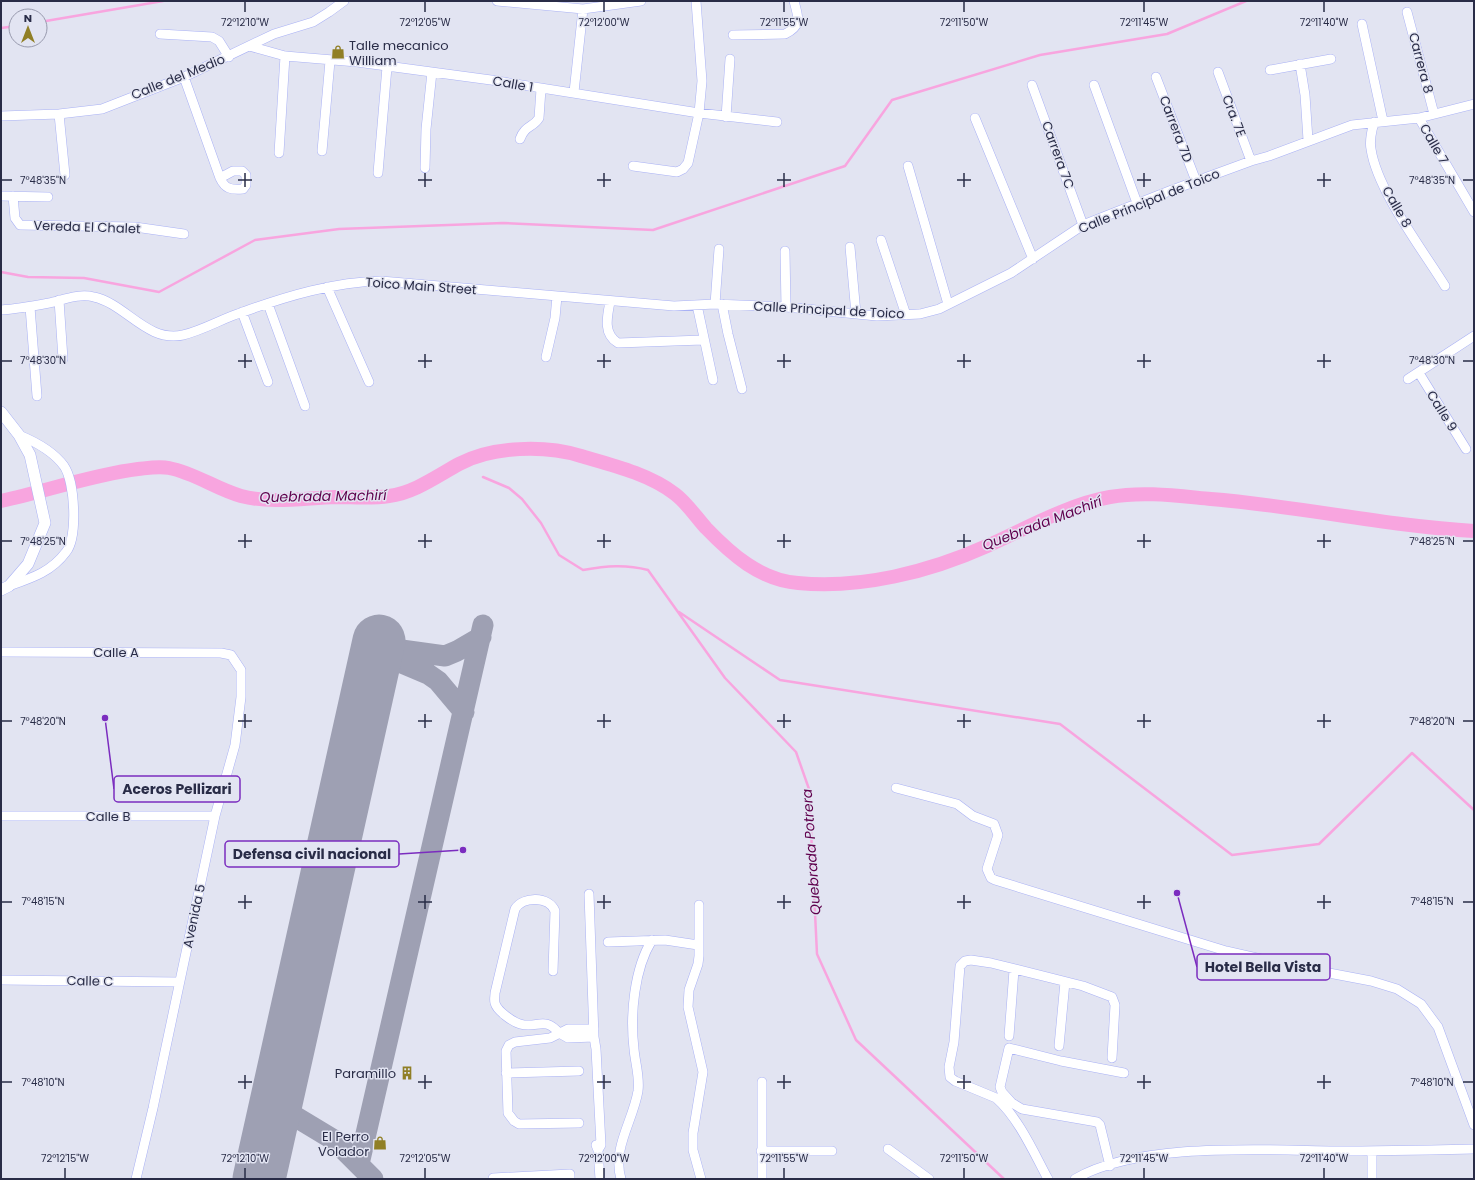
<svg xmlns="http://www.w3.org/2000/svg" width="1475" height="1180" font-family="Poppins,sans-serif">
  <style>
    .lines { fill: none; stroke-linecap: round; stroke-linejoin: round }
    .stream { stroke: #f8a5df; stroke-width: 2.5 }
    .river { stroke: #f8a5df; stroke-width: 14 }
    .taxiway { stroke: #9ea0b3; stroke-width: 21 }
    .runway { stroke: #9ea0b3; stroke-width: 53 }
    .minor-casing { stroke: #a9b1f5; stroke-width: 10 }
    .major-casing { stroke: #a9b1f5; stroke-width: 12 }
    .minor { stroke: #fff; stroke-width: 9 }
    .major { stroke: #fff; stroke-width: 11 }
    .ticks { fill: none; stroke: #292c47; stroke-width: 1.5 }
    .labels { text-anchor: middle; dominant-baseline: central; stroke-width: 3; stroke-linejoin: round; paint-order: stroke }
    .poi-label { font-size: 13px; fill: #292c47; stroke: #e2e4f2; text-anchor: end }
    .street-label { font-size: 13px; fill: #292c47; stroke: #e2e4f2 }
    .water-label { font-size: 14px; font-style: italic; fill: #5f004d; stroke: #e2e4f2 }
    .ticks-label { font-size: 10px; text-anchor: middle; fill: #292c47; stroke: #e2e4f2; stroke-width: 3; stroke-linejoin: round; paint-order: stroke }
    .leader { fill: none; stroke: #7b2cbf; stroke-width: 1.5 }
    .callout-dot { fill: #7b2cbf; stroke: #e2e4f2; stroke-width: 1.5 }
    .callout { fill: #e2e4f2; stroke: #7b2cbf; stroke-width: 1.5 }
    .callout-label { font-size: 14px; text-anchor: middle; font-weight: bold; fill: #292c47 }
  </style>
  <rect width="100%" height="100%" fill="#e2e4f2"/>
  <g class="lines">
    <path class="stream" d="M 40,22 L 163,1
      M 1,28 L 16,26
      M 1,272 L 28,277 L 84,278 L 159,292 L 255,240 L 339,229 L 503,223 L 653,230 L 845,166 L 892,100 L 1040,55 L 1167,34 L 1246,1
      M 483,477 L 509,488 L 522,499 L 541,523 L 559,555 L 583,570 C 606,566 625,564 648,570 L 725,678 L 796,752 L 809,789 L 817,954 L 856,1040 L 1004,1179
      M 679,612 L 780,680 L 1060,724 L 1232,855 L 1319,844 L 1412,753 L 1474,810"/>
    <path class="river" d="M 1,501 C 47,491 91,475 138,469 C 148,468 159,466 169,468 C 195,473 216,489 241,496 C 272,504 304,498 335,497 C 353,497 371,499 389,496 C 414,493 437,476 459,464 C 493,446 545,445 581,456 C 612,465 649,474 675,494 C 687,503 696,517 706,528 C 731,554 760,580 798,583 C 861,589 929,572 987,546 C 1025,529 1069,504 1110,497 C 1143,491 1178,496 1211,499 C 1299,506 1386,526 1474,531"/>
    <path class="taxiway" d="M 387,648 L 445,656 L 457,651 L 481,637
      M 376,652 L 428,674 L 438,681 L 464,712
      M 276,1105 L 334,1140 L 373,1179
      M 359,1164 L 483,625"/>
    <path class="runway" d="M 259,1179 L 379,641"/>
    <g class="minor-casing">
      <path id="minor" d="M 497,1 L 583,9 L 641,1
        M 1407,12 L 1434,114
        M 1362,24 L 1383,121
        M 160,34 L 212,37 L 219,41 L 229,57
        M 733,35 L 785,34 C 803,25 798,17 794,1
        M 249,46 L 285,56 L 357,62 L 491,80 L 699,113 L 777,122
        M 1300,64 L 1305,95 L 1308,140
        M 1270,70 L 1331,59
        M 1218,72 L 1251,161
        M 184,77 L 220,178 C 225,189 231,190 243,189 L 246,185 L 246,175 L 242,171 L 233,171 L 220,178
        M 1156,77 L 1196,181
        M 1032,85 L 1083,225
        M 1094,85 L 1137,203
        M 574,92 L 583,9
        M 59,114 L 65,175
        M 1,116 L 59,114 L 102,109 L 184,77 L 274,34 L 313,22 L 329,12 L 344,1
        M 726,117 L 730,59
        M 975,118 L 1033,259
        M 1419,118 L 1474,212
        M 1374,122 C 1372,130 1369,140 1371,149 C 1377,190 1422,249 1445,286
        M 520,139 C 525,125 533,128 539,118 L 541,89
        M 322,151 L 330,61
        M 279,153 L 285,56
        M 633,166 L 677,172 L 683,169 L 688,163 L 699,113 L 702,81 L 696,1
        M 908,166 L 948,304
        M 425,168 L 426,129 L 432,72
        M 378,173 L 387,67
        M 1,196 L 48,197
        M 13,196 L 15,218 L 20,225 L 135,227 L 184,234
        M 881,240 L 906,315
        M 850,247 L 856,314
        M 785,251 L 786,307
        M 327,287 L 369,382
        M 59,300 L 63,359
        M 610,302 C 607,317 603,334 618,343 L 703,340
        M 268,304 L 305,406
        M 715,304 L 719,249
        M 722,304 L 728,334 L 742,389
        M 697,305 L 713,380
        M 30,307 L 37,396
        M 1,310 C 17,309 33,306 49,303 C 63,300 79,293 94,297 C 126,304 147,343 183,335 C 204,330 223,318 243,312 C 287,296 334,282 381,281 L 674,306 L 715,304 L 786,307 L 877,316 L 920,314 L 939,309 L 1011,273 L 1083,225 L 1172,190 L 1251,161 L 1269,156 L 1352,125 L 1419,118 L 1474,104
        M 242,312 L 268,382
        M 546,357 L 555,318 L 557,296
        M 1419,373 L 1466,449
        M 1408,379 L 1474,336
        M 9,586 C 32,578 51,572 66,552 C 78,537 75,482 64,466 C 53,451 36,442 19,435
        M 1,652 L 221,653 L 231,655 L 241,670 L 241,697 L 235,745 L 215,816 L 153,1108 L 136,1179
        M 896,788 L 957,804 L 973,816 L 994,824 L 998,835 L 987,869 L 991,878 L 995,880 L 1226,951 L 1292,966 L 1371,981 L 1397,989 L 1421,1004 L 1438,1027 L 1474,1125
        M 1,816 L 215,816
        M 589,894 L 594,1037 L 596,1049 L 601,1145 L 598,1150
        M 699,905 L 699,956 L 698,964 L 689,990 L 688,1007 L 703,1072 L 693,1133 L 693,1150 L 701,1179
        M 608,942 L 665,940 L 698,945
        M 553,971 L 555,911 C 549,896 523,896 515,909 L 495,993 C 495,996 494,1000 495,1003 C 497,1011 513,1022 520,1024 C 538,1029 544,1015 560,1034
        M 1,980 L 179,982
        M 561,1034 L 568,1038 L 594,1037
        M 1009,1036 L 1014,970
        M 1059,1046 L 1065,982
        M 506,1073 L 579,1071
        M 579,1123 L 519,1124 L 514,1121 L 508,1113 L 506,1051 L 509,1045 L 515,1042 L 550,1038 L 568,1029 L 594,1029
        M 596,1145 L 598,1150 L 600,1179
        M 888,1149 L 929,1179
        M 761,1151 L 832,1151
        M 1110,1166 L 1100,1125 L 1097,1122 L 1022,1109 L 1012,1103 L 1002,1092 L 1000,1087 L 1009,1048 L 1061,1061 L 1124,1073
        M 493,1178 L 570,1174 L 570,1179
        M 621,1179 C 612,1148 633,1121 638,1091 C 640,1077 635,1062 634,1049 C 630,1015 634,969 652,940
        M 762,1179 L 762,1082
        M 1048,1179 C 1034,1153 1018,1117 996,1098 L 955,1081 L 950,1077 L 949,1067 L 954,1042 L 960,966 L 965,961 L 971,960 L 991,963 L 1083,986 L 1112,997 L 1115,1005 L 1112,1058
        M 1075,1179 C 1139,1142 1261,1150 1335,1151 C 1381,1151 1428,1150 1474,1149
        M 1372,1179 L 1372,1151"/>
    </g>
    <g class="major-casing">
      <path id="major" d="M 1,412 L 19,435 L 30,455 L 45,523 L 28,564 L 9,586 L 1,590"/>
    </g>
    <use href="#minor" class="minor"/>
    <use href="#major" class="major"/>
  </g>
  <path class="ticks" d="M 245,2 L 245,12M 425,2 L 425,12M 604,2 L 604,12M 784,2 L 784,12M 964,2 L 964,12M 1144,2 L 1144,12M 1324,2 L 1324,12M 245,173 L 245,187M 425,173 L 425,187M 604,173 L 604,187M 784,173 L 784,187M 964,173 L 964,187M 1144,173 L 1144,187M 1324,173 L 1324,187M 2,180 L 12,180M 238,180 L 252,180M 418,180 L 432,180M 597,180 L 611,180M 777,180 L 791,180M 957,180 L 971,180M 1137,180 L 1151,180M 1317,180 L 1331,180M 1463,180 L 1473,180M 245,354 L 245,368M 425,354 L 425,368M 604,354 L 604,368M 784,354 L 784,368M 964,354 L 964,368M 1144,354 L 1144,368M 1324,354 L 1324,368M 2,361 L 12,361M 238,361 L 252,361M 418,361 L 432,361M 597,361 L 611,361M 777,361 L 791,361M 957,361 L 971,361M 1137,361 L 1151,361M 1317,361 L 1331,361M 1463,361 L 1473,361M 245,534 L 245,548M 425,534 L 425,548M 604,534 L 604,548M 784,534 L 784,548M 964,534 L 964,548M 1144,534 L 1144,548M 1324,534 L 1324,548M 2,541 L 12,541M 238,541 L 252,541M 418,541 L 432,541M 597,541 L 611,541M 777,541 L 791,541M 957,541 L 971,541M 1137,541 L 1151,541M 1317,541 L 1331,541M 1463,541 L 1473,541M 245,714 L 245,728M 425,714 L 425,728M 604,714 L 604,728M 784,714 L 784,728M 964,714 L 964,728M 1144,714 L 1144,728M 1324,714 L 1324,728M 2,721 L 12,721M 238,721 L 252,721M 418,721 L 432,721M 597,721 L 611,721M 777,721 L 791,721M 957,721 L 971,721M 1137,721 L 1151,721M 1317,721 L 1331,721M 1463,721 L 1473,721M 245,895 L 245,909M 425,895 L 425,909M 604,895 L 604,909M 784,895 L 784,909M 964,895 L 964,909M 1144,895 L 1144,909M 1324,895 L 1324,909M 2,902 L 12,902M 238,902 L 252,902M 418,902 L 432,902M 597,902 L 611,902M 777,902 L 791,902M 957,902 L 971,902M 1137,902 L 1151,902M 1317,902 L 1331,902M 1463,902 L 1473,902M 245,1075 L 245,1089M 425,1075 L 425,1089M 604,1075 L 604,1089M 784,1075 L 784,1089M 964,1075 L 964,1089M 1144,1075 L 1144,1089M 1324,1075 L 1324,1089M 2,1082 L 12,1082M 238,1082 L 252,1082M 418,1082 L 432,1082M 597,1082 L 611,1082M 777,1082 L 791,1082M 957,1082 L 971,1082M 1137,1082 L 1151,1082M 1317,1082 L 1331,1082M 1463,1082 L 1473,1082M 65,1168 L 65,1178M 245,1168 L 245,1178M 425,1168 L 425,1178M 604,1168 L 604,1178M 784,1168 L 784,1178M 964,1168 L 964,1178M 1144,1168 L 1144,1178M 1324,1168 L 1324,1178"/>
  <defs>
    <g id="shop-bare" transform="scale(1.08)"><path d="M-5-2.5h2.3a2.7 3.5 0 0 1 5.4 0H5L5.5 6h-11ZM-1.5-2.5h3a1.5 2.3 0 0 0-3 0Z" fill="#907f26" stroke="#e2e4f2" stroke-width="2.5" paint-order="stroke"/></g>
    <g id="building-bare" transform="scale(1.08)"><path d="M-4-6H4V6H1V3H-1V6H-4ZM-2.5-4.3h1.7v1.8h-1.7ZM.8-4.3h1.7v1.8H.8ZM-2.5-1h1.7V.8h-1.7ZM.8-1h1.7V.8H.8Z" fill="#907f26" stroke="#e2e4f2" stroke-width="2.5" paint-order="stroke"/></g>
  </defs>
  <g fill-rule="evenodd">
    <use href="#shop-bare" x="338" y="52"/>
    <use href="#building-bare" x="407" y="1073"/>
    <use href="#shop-bare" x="380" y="1143"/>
  </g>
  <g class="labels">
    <g class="poi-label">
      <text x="349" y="45" text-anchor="start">Talle mecanico<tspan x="349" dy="15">William</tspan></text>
      <text x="396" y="1073">Paramillo</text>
      <text x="369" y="1136">El Perro<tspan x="369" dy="15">Volador</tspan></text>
    </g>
    <g class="street-label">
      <text transform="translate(1421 63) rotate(75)">Carrera 8</text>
      <text transform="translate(178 77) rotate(-22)">Calle del Medio</text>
      <text transform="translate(513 84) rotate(10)">Calle 1</text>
      <text transform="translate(1234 116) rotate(69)">Cra. 7E</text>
      <text transform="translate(1176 129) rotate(69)">Carrera 7D</text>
      <text transform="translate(1434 144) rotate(60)">Calle 7</text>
      <text transform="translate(1058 155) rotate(70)">Carrera 7C</text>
      <text transform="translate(1149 201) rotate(-22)">Calle Principal de Toico</text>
      <text transform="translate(1397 207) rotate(60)">Calle 8</text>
      <text transform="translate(87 227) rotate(2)">Vereda El Chalet</text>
      <text transform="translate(421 286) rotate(4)">Toico Main Street</text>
      <text transform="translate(829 310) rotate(3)">Calle Principal de Toico</text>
      <text transform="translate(1442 411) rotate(58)">Calle 9</text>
      <text x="116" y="652">Calle A</text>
      <text x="108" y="816">Calle B</text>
      <text transform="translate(194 916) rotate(-78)">Avenida 5</text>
      <text transform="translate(90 981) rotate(1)">Calle C</text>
    </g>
    <g class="water-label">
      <text transform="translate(323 496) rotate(-1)">Quebrada Machirí</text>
      <text transform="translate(1042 523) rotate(-21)">Quebrada Machirí</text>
      <text transform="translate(811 852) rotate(-94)">Quebrada Potrera</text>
    </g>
  </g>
  <g class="ticks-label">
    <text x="245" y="26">72°12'10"W</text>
    <text x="425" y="26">72°12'05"W</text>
    <text x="604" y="26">72°12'00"W</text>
    <text x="784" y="26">72°11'55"W</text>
    <text x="964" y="26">72°11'50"W</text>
    <text x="1144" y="26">72°11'45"W</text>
    <text x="1324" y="26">72°11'40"W</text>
    <text x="43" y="184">7°48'35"N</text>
    <text x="1432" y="184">7°48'35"N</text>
    <text x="43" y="364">7°48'30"N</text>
    <text x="1432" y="364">7°48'30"N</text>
    <text x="43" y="545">7°48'25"N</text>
    <text x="1432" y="545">7°48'25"N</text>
    <text x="43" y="725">7°48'20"N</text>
    <text x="1432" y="725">7°48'20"N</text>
    <text x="43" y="905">7°48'15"N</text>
    <text x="1432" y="905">7°48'15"N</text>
    <text x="43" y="1086">7°48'10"N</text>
    <text x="1432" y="1086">7°48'10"N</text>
    <text x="65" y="1162">72°12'15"W</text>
    <text x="245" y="1162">72°12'10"W</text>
    <text x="425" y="1162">72°12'05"W</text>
    <text x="604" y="1162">72°12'00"W</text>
    <text x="784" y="1162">72°11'55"W</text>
    <text x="964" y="1162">72°11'50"W</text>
    <text x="1144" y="1162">72°11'45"W</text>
    <text x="1324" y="1162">72°11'40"W</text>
  </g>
  <path class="leader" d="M105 718L114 789M463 850L399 854M1177 893L1197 967"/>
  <g class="callout-dot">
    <circle cx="105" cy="718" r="4"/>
    <circle cx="463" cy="850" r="4"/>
    <circle cx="1177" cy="893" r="4"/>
  </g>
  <g class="callout">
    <rect x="114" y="776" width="126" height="26" rx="4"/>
    <rect x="225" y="841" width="174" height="26" rx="4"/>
    <rect x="1197" y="954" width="133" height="26" rx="4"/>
  </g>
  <g class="callout-label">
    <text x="177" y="794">Aceros Pellizari</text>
    <text x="312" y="859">Defensa civil nacional</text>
    <text x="1263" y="972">Hotel Bella Vista</text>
  </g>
  <rect width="1475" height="1180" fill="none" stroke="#292c47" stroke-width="4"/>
  <g transform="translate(28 28)"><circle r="19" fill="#e2e4f2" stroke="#989aae"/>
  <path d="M0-3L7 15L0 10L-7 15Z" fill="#907f26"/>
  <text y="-6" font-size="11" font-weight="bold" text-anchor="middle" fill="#292c47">N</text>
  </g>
</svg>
